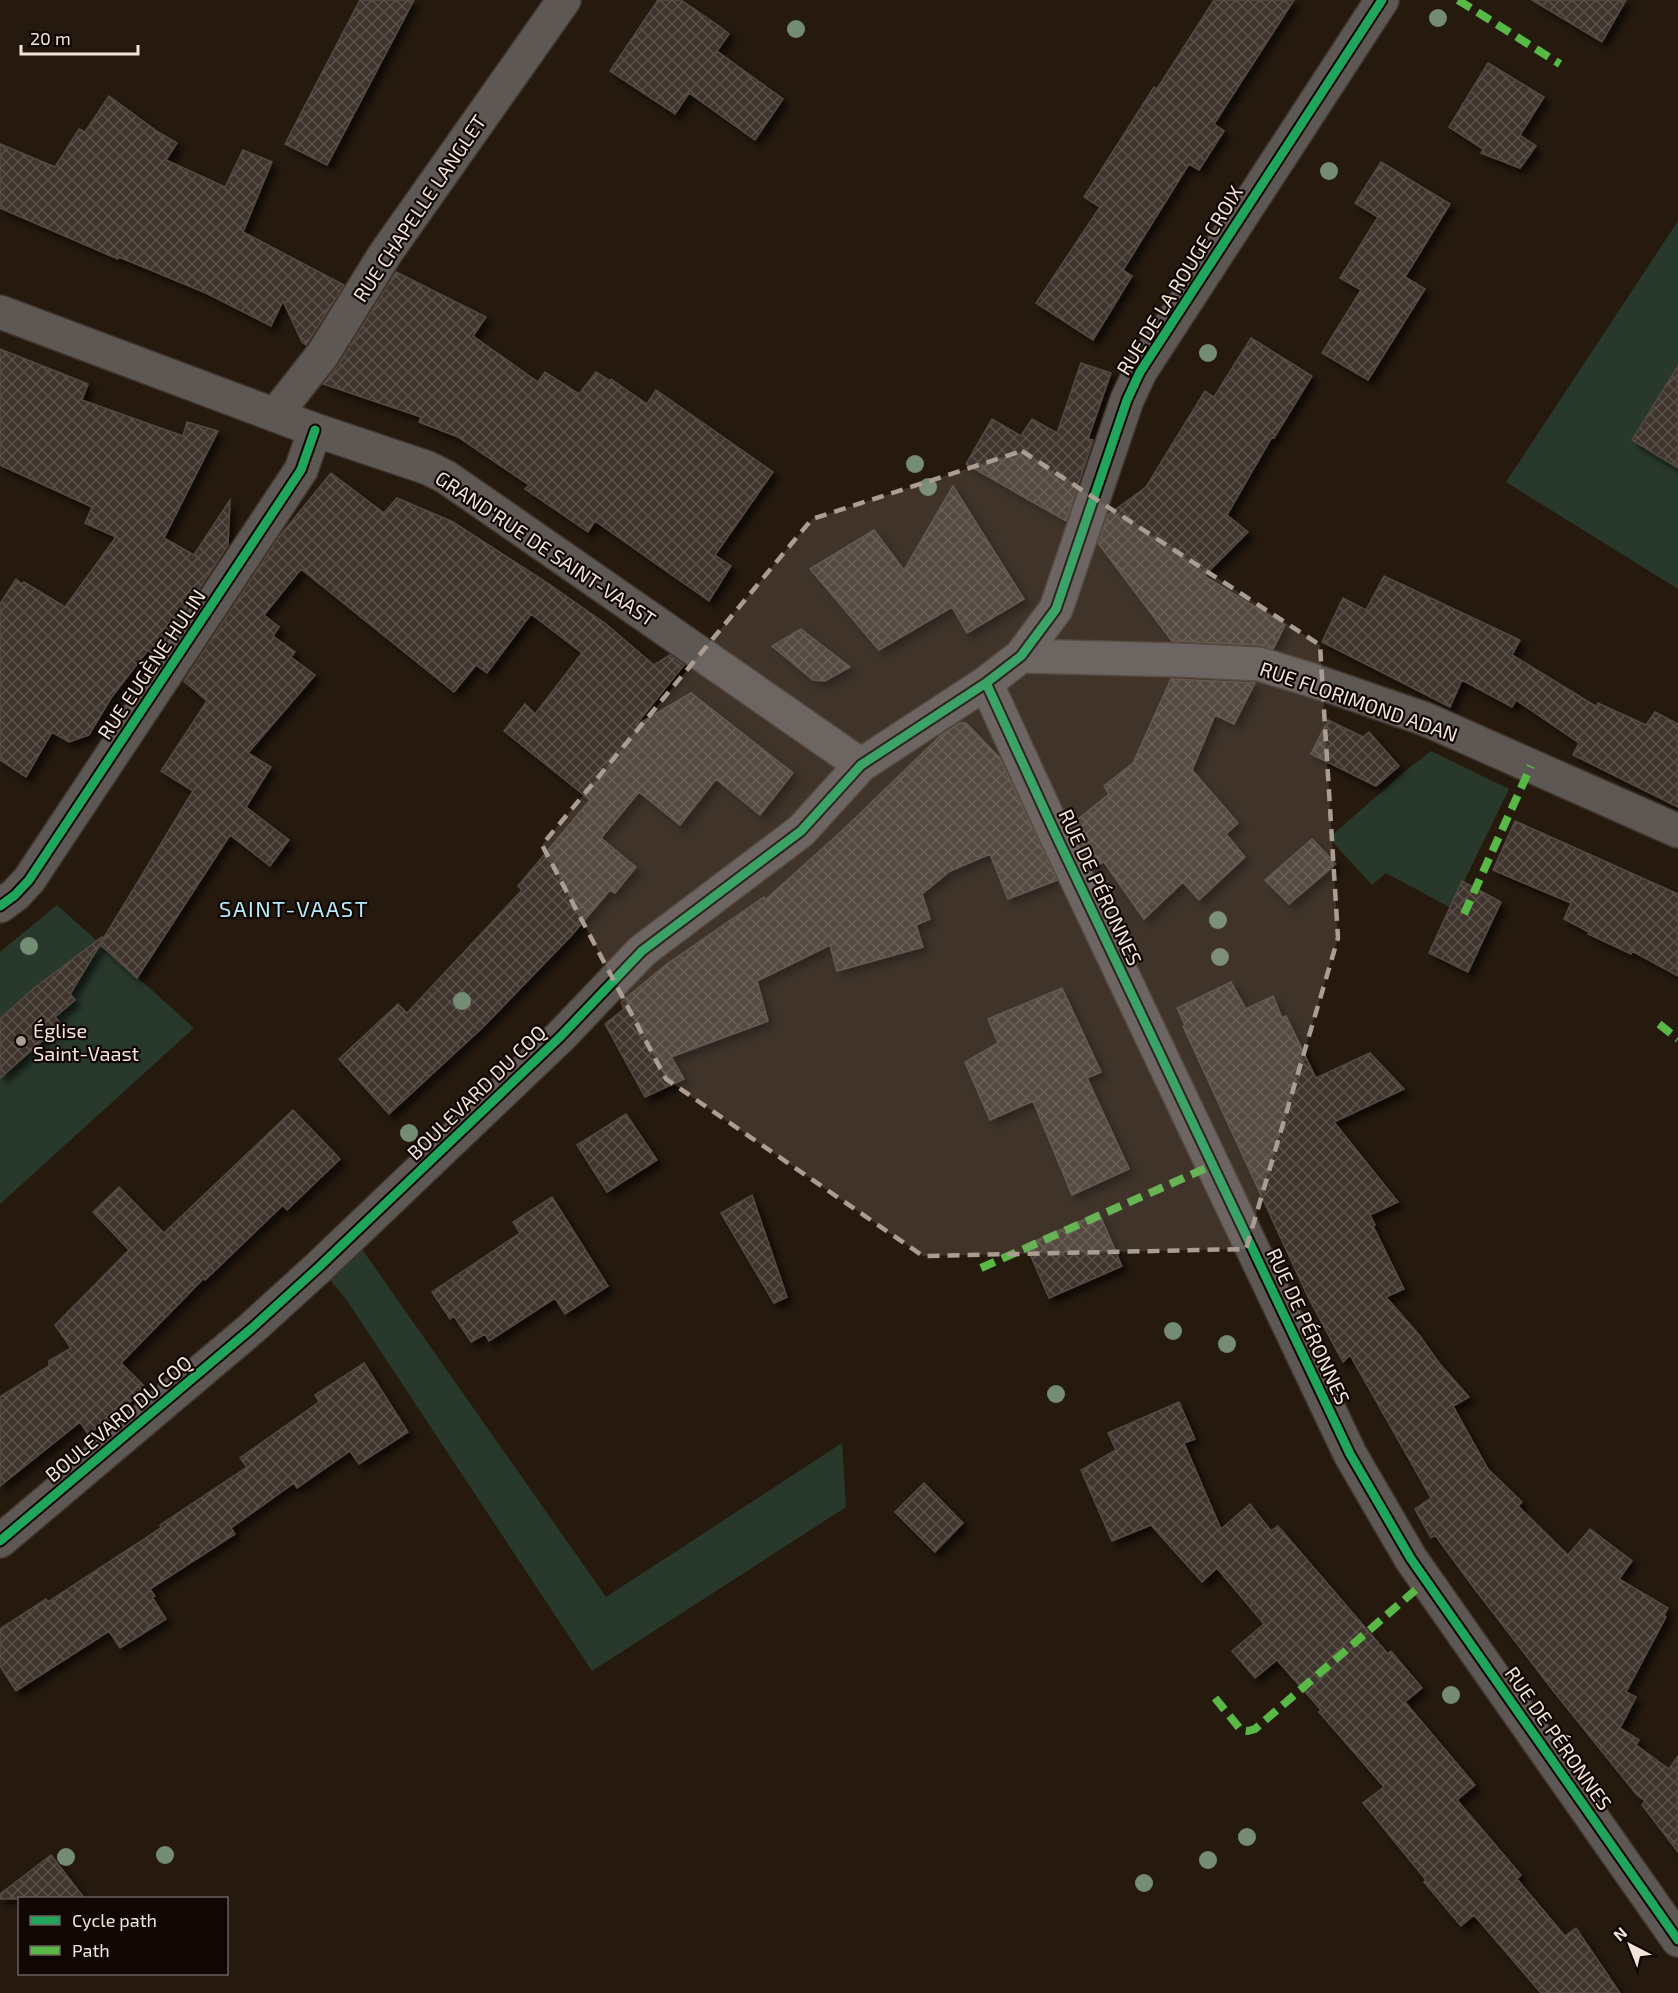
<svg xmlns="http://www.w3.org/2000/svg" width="1678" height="1993" font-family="'Exo 2',sans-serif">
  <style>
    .green { fill: #28392c }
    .building { fill: url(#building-cross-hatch); stroke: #544941; stroke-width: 1.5; filter: url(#shadow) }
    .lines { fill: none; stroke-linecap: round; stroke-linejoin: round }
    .minor-casing { stroke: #41362d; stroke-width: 36 }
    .minor { stroke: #5e5855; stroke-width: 33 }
    .quiet { stroke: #58b947; stroke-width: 8; stroke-dasharray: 15 8; stroke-linecap: butt }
    .cycleway-casing { stroke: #100702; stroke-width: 13 }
    .cycleway { stroke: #20a55d; stroke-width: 9 }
    .tree { fill: #748c74 }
    .marked { fill: #ab9d92; fill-opacity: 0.2; stroke: #ab9d92; stroke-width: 4.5; stroke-dasharray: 12 8; stroke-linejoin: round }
    .poi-dot { fill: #ab9d92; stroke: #100702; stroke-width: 2 }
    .labels { text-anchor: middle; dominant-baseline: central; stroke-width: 4.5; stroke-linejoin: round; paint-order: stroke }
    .street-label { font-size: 20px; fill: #f3e3d8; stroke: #100702 }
    .poi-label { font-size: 20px; fill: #f3e3d8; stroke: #100702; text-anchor: start }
    .quarter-label { font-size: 22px; letter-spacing: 1.5px; fill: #b4e8fc; stroke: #100702 }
  </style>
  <defs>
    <pattern id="building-cross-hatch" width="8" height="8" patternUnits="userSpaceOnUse" patternTransform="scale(1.5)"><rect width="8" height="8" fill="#3f352d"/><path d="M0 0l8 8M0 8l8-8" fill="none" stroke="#5b524b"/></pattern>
    <filter id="shadow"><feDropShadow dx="5.5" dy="5.5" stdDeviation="3" flood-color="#0009"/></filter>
  </defs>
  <rect width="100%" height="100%" fill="#261a0f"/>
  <path class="green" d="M 1678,221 L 1678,589 L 1506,482 Z
    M 1431,751 L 1509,789 L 1451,908 L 1386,873 L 1372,885 L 1329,838 L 1404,772 Z
    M 57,905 L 194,1028 L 0,1204 L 0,952 Z
    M 352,1235 L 606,1597 L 842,1443 L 846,1507 L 592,1671 L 346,1299 L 319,1267 Z"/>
  <path class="building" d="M 360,0 L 414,0 L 327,165 L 285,144 Z
    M 658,0 L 681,0 L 719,26 L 729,34 L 717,51 L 783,99 L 755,140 L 689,93 L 675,114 L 610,71 Z
    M 1214,0 L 1294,0 L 1214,124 L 1224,131 L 1199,170 L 1189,164 L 1123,270 L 1132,276 L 1093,340 L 1036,303 L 1100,207 L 1084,197 L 1154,87 L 1157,89 Z
    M 1532,0 L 1626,0 L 1602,42 Z
    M 1488,63 L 1544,97 L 1520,135 L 1536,146 L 1520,168 L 1481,153 L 1483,149 L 1449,127 Z
    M 109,96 L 158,132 L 177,143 L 166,160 L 225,187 L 243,150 L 272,162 L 243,232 L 344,285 L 306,345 L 302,342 L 283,301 L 271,326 L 206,293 L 119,257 L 118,259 L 0,208 L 0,144 L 55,167 L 79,129 L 85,132 Z
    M 1381,162 L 1450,204 L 1405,277 L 1425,289 L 1368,380 L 1322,353 L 1361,290 L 1340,278 L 1378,217 L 1355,203 Z
    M 396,272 L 486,317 L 473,336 L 538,382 L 545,372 L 579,394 L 596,372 L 610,381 L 611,379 L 647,404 L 656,390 L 773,472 L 715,555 L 731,566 L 709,601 L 595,521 L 588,532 L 525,489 L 529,485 L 458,437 L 419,422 L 421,417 L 323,384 L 339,364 Z
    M 1251,338 L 1312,376 L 1274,438 L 1272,437 L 1227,515 L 1248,532 L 1204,576 L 1285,625 L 1273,649 L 1260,645 L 1172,641 L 1098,543 L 1108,515 L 1146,487 L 1205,391 L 1214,397 Z
    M 0,349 L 88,384 L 82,400 L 183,436 L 187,422 L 218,431 L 164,538 L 194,555 L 230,500 L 228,545 L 155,656 L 148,650 L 111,698 L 89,735 L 69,742 L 52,732 L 26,777 L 0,760 L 0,604 L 16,579 L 22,584 L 24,582 L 65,607 L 116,537 L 85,523 L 92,507 L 0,465 Z
    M 1081,363 L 1111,373 L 1088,439 L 1093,440 L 1066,521 L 966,464 L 992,419 L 1021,436 L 1032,419 L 1057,433 Z
    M 1678,366 L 1678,468 L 1632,440 Z
    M 331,473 L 384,513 L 397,498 L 453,522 L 549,584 L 606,624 L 654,665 L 670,655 L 684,665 L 635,726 L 691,693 L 793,773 L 760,815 L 716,779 L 680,825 L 639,792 L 601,838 L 636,867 L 615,893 L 610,890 L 571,936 L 482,1028 L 389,1114 L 339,1059 L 398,1004 L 407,1013 L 522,890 L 518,886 L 590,800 L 504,731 L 525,704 L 535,714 L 582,653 L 531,614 L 487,673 L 476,665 L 454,692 L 301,569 L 264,615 L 279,627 L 273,636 L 295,652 L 291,657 L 315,675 L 248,753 L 271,767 L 246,807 L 289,840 L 270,866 L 230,835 L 137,978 L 100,944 L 193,791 L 161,771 L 207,701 L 184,681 L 279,537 Z
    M 953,486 L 1024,599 L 967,633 L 952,607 L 879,650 L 810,569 L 874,530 L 904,570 Z
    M 1384,576 L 1520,640 L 1512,655 L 1597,707 L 1598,703 L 1646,725 L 1655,712 L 1678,724 L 1678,807 L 1573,755 L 1579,743 L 1516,700 L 1512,707 L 1462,680 L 1450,707 L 1322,642 L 1343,598 L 1366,610 Z
    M 801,629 L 850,667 L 825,681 L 813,680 L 772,646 Z
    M 1171,679 L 1255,683 L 1234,724 L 1215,715 L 1192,770 L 1238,823 L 1226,834 L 1245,857 L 1199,900 L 1183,882 L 1144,919 L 1104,862 L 1092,867 L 1072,824 L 1109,794 L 1104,786 L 1133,763 Z
    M 1328,720 L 1363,737 L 1369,732 L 1399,766 L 1376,786 L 1311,754 Z
    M 960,723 L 966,723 L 999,757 L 1057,880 L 1008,899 L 990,854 L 950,871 L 922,894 L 930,919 L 916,925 L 923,947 L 837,971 L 830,945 L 757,981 L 768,1021 L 671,1057 L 684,1079 L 645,1097 L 605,1024 L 624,1009 L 621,1002 L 667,964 L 764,897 L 765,900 L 844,829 L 941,735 Z
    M 1515,821 L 1678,894 L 1678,976 L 1632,951 L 1631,954 L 1588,934 L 1589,932 L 1564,919 L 1571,903 L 1493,870 Z
    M 1312,839 L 1336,864 L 1289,904 L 1265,880 Z
    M 1462,881 L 1501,902 L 1468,972 L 1429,953 Z
    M 102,937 L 104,938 L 70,994 L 75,1000 L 55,1017 L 61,1024 L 0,1078 L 0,1019 L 33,989 Z
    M 1231,982 L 1246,1009 L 1273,996 L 1282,1018 L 1286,1016 L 1316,1078 L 1370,1053 L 1404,1089 L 1334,1122 L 1398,1202 L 1370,1215 L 1375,1225 L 1373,1226 L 1404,1289 L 1386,1297 L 1420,1336 L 1439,1363 L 1469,1397 L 1453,1406 L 1488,1469 L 1522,1502 L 1518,1506 L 1568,1555 L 1590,1529 L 1632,1561 L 1619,1579 L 1668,1608 L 1664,1615 L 1666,1617 L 1626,1692 L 1636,1697 L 1620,1728 L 1639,1740 L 1636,1745 L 1669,1769 L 1678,1756 L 1678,1852 L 1642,1805 L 1645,1801 L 1637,1795 L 1555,1693 L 1474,1588 L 1435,1535 L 1431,1538 L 1415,1509 L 1431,1498 L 1350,1355 L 1343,1362 L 1308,1297 L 1183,1026 L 1185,1025 L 1177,1008 Z
    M 1062,988 L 1101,1072 L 1087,1078 L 1129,1169 L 1072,1195 L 1033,1101 L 990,1120 L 965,1062 L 998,1043 L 988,1019 Z
    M 293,1110 L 340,1159 L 287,1210 L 283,1205 L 205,1280 L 204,1278 L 121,1363 L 145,1387 L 116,1416 L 88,1434 L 80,1422 L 0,1486 L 0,1397 L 49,1366 L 49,1361 L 71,1348 L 55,1325 L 129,1250 L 93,1212 L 119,1187 L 164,1233 Z
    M 626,1114 L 657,1160 L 607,1192 L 577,1145 Z
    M 752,1195 L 787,1297 L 774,1303 L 721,1213 Z
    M 552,1197 L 608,1286 L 565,1314 L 555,1298 L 489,1341 L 485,1334 L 471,1342 L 454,1316 L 450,1319 L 432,1292 L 520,1233 L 513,1222 Z
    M 1099,1213 L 1122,1266 L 1049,1298 L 1026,1245 Z
    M 364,1363 L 408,1432 L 359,1464 L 350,1451 L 297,1488 L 294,1483 L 231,1528 L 235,1534 L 150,1589 L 155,1596 L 152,1597 L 166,1619 L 120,1648 L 109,1631 L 16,1691 L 0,1666 L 0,1629 L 46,1599 L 48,1602 L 161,1528 L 160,1525 L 247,1467 L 240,1458 L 319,1402 L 315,1395 Z
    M 1179,1402 L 1195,1439 L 1184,1443 L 1221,1529 L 1250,1504 L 1271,1531 L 1278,1526 L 1388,1654 L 1391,1651 L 1422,1688 L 1405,1702 L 1475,1785 L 1457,1800 L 1521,1875 L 1517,1879 L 1565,1936 L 1576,1928 L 1620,1993 L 1541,1993 L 1474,1915 L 1461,1926 L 1424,1882 L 1426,1880 L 1363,1803 L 1384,1787 L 1319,1712 L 1321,1710 L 1277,1660 L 1255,1678 L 1232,1651 L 1264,1624 L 1217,1568 L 1202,1582 L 1151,1525 L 1112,1541 L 1081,1470 L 1116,1450 L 1108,1433 Z
    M 924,1483 L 963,1523 L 935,1552 L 895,1512 Z
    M 51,1855 L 85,1899 L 0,1899 L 0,1894 Z"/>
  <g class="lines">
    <g class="minor-casing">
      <path id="minor" d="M 0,312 L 315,430 L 428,468 L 446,477 L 861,765
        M 275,415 L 323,354 L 385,254 L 564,0
        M 1021,656 L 1179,660 L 1259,664 L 1318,682 L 1425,719 L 1678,831
        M 986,683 L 1054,831 L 1350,1454 L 1411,1559 L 1678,1940
        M 0,906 L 15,895 L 29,880 L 301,470 L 315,430
        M 0,1541 L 252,1328 L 319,1267 L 561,1036 L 642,951 L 801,831 L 861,765 L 986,683 L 1021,656 L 1056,609 L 1127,400 L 1140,372 L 1382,0"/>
    </g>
    <use href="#minor" class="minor"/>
    <path class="quiet" d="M 1458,0 L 1560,64
      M 1464,914 L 1531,766
      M 1659,1024 L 1678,1039
      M 981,1268 L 1213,1165
      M 1215,1698 L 1241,1730 L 1248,1731 L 1255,1729 L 1426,1581"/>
    <g class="cycleway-casing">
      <path id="cycleway" d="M 986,683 L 1054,831 L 1350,1454 L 1411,1559 L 1678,1940
        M 0,906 L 15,895 L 29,880 L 301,470 L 315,430
        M 0,1541 L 252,1328 L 319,1267 L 561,1036 L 642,951 L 801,831 L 861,765 L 986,683 L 1021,656 L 1056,609 L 1127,400 L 1140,372 L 1382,0"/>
    </g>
    <use href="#cycleway" class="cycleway"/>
  </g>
  <g class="tree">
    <circle cx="1438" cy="18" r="9"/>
    <circle cx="796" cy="29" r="9"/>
    <circle cx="1329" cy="171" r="9"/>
    <circle cx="1208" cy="353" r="9"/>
    <circle cx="915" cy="464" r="9"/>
    <circle cx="928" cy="487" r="9"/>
    <circle cx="1218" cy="920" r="9"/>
    <circle cx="29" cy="946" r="9"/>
    <circle cx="1220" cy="957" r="9"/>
    <circle cx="462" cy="1001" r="9"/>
    <circle cx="409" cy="1133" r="9"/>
    <circle cx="1173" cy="1331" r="9"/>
    <circle cx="1227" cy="1344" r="9"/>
    <circle cx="1056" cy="1394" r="9"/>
    <circle cx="1451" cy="1695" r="9"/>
    <circle cx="1247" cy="1837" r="9"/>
    <circle cx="165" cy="1855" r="9"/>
    <circle cx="66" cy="1857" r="9"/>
    <circle cx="1208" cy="1860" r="9"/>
    <circle cx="1144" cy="1883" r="9"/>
  </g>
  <path class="marked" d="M 1022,451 L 1320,645 L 1338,938 L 1246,1249 L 923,1256 L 666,1079 L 542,845 L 812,519 Z"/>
  <circle class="poi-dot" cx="21" cy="1041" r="6"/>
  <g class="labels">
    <g class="street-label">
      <text transform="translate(419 208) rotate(-56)">RUE CHAPELLE LANGLET</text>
      <text transform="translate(1179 280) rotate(-58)">RUE DE LA ROUGE CROIX</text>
      <text transform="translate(546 548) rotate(34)">GRAND'RUE DE SAINT-VAAST</text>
      <text transform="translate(151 664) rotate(-56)">RUE EUGÈNE HULIN</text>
      <text transform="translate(1359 701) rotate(19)">RUE FLORIMOND ADAN</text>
      <text transform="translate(1101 887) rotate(65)">RUE DE PÉRONNES</text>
      <text transform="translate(476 1092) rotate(-44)">BOULEVARD DU COQ</text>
      <text transform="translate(1309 1326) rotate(65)">RUE DE PÉRONNES</text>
      <text transform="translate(118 1418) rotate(-40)">BOULEVARD DU COQ</text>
      <text transform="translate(1559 1738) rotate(55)">RUE DE PÉRONNES</text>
    </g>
    <g class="poi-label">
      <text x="33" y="1030">Église<tspan x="33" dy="23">Saint-Vaast</tspan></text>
    </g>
    <g class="quarter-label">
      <text x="294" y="908">SAINT-VAAST</text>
    </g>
  </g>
  <rect x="18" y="1897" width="210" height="78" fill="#100702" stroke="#6b5f58" stroke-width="1.5"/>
  <rect x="30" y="1916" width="30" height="9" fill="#20a55d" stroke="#6b5f58" stroke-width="1.5"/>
  <text x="72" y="1927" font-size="18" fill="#f3e3d8">Cycle path</text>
  <rect x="30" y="1946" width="30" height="9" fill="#58b947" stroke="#6b5f58" stroke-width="1.5"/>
  <text x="72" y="1957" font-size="18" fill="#f3e3d8">Path</text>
  <g transform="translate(1630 1945) rotate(318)" stroke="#100702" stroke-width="4.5" paint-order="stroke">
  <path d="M0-4.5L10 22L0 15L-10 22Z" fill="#f3e3d8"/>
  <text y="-9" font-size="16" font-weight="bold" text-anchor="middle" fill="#f3e3d8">N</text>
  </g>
  <path d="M21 45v9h117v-9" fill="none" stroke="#f3e3d8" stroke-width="3"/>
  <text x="30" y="45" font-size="18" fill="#f3e3d8" stroke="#100702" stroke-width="4.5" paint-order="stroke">20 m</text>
</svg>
